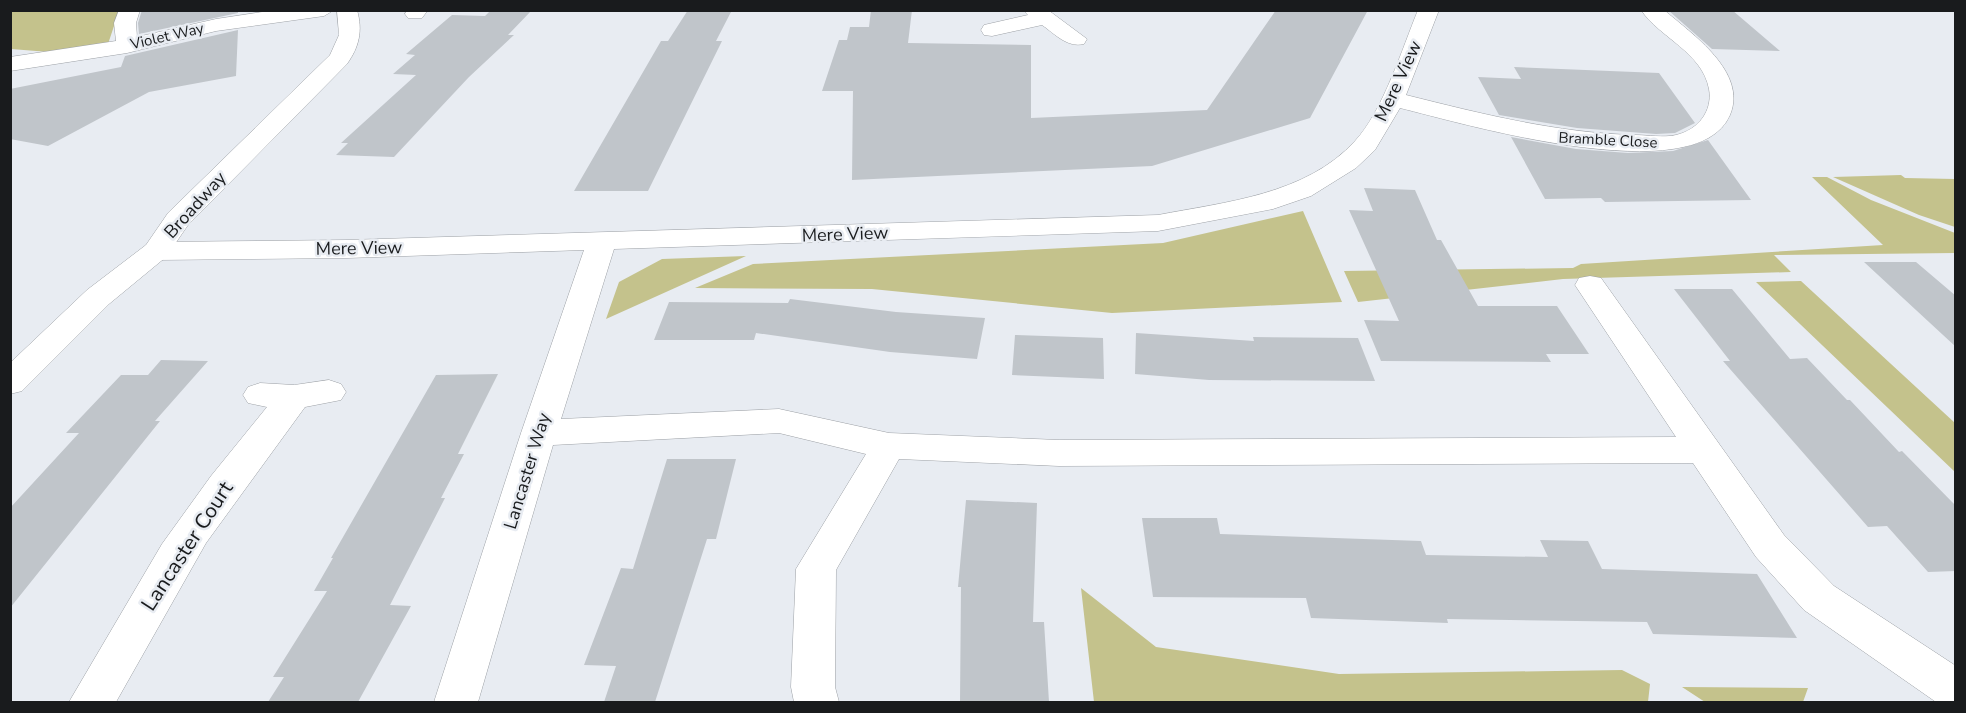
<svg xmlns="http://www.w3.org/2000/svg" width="1966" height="713" font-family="'Nunito Sans',sans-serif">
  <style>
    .green { fill: #c4c28c }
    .building { fill: #c0c5ca }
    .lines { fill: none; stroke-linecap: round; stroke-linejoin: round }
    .minor-casing { stroke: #9da1a6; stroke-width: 1 }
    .major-casing { stroke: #9da1a6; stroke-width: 1 }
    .minor { fill: #fff; fill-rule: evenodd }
    .major { fill: #fff; fill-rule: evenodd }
    .labels { text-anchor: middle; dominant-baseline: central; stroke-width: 5; stroke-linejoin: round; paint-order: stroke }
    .far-street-label { font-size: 15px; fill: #191b1d; stroke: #e8ecf2 }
    .street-label { font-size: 18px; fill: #191b1d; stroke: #e8ecf2 }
    .near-street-label { font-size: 21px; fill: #191b1d; stroke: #e8ecf2 }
  </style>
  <rect width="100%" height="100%" fill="#e8ecf2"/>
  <path class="green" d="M 10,11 L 119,11 L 108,44 L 49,52 L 11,49 Z
    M 1901,175 L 1905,178 L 1955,179 L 1955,227 L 1919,215 L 1833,177 Z
    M 1812,177 L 1827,177 L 1871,200 L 1955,233 L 1955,253 L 1774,255 L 1791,272 L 1563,279 L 1358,302 L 1344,271 L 1573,268 L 1581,264 L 1883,245 Z
    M 1303,211 L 1342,302 L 1112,313 L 872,289 L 695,288 L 753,264 L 1163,243 Z
    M 746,256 L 606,319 L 619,282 L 662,259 Z
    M 1801,281 L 1955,423 L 1955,472 L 1756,282 Z
    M 1081,588 L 1156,647 L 1339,674 L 1622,670 L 1650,684 L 1648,702 L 1094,702 Z
    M 1682,687 L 1808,688 L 1803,702 L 1705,702 Z"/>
  <path class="building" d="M 142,10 L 238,10 L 238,13 L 139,34 L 138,23 Z
    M 491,10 L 532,10 L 508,35 L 514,35 L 469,77 L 394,157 L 336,155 L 348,143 L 341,143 L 416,75 L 393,74 L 415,55 L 406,54 L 452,15 L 485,16 Z
    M 688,10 L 732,10 L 716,41 L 722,41 L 648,191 L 574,191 L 661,41 L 668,41 Z
    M 871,10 L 912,10 L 908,43 L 1031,45 L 1031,118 L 1207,110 L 1276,10 L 1368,10 L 1310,118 L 1152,166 L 852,180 L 853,91 L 822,91 L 839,40 L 847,40 L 850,27 L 869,27 Z
    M 1668,10 L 1732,10 L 1780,51 L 1712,49 Z
    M 238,30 L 236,76 L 149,92 L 48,146 L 10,139 L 10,89 L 121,67 L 125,56 Z
    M 1514,67 L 1659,73 L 1695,123 L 1675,133 L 1656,134 L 1577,128 L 1499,115 L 1478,77 L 1521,79 Z
    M 1511,137 L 1576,149 L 1628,153 L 1673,151 L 1708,140 L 1751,200 L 1605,202 L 1601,198 L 1545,199 Z
    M 1364,188 L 1415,190 L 1437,240 L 1441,240 L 1478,306 L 1557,306 L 1589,354 L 1546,354 L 1551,362 L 1381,361 L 1364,320 L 1399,321 L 1349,210 L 1373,211 Z
    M 1864,262 L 1916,262 L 1956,296 L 1956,347 Z
    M 1674,289 L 1732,289 L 1790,359 L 1807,358 L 1847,400 L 1850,400 L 1899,452 L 1902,451 L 1956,506 L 1956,571 L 1928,572 L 1887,526 L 1868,527 L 1723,361 L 1730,361 Z
    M 790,299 L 896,312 L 985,318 L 977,359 L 890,352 L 756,333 L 754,340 L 654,340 L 669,302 L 788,303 Z
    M 1136,333 L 1254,341 L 1253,337 L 1358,338 L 1375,381 L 1209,380 L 1135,374 Z
    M 1015,335 L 1103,338 L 1104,379 L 1012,375 Z
    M 161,360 L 208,361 L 155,421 L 160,421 L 10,608 L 10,508 L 79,433 L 66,433 L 121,375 L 148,375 Z
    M 498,374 L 458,454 L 464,454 L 441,498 L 445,498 L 390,605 L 411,606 L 358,702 L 268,702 L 284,677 L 273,677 L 327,591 L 314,591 L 333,558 L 331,558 L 436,375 Z
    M 667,459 L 736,459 L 716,539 L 707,539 L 655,702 L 604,702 L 616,666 L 584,665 L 621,568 L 633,569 Z
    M 966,500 L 1037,503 L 1033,622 L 1044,622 L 1049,702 L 960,702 L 961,587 L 958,587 Z
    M 1142,518 L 1217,518 L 1220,534 L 1421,541 L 1426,555 L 1548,557 L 1540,540 L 1588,541 L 1602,569 L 1757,574 L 1797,638 L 1653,634 L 1647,622 L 1447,619 L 1448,623 L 1311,618 L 1306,598 L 1153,597 Z"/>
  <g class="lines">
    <g class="minor-casing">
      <path id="minor" d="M 119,10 L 140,10 L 136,23 L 137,37 L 216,19 L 275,10 L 334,10 L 324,16 L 216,31 L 127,53 L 10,71 L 10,57 L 116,41 L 114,23 Z
        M 407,10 L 428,10 L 422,18 L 408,18 L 405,14 Z
        M 1024,10 L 1048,10 L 1087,39 L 1084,44 C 1067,48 1055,34 1042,25 L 992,36 L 984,35 L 981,30 L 984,25 L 1028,15 Z
        M 1418,10 L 1439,10 L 1406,95 C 1482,114 1557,133 1635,135 C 1648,135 1663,138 1676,135 C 1698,130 1713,111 1709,89 C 1702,52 1660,38 1641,10 L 1664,10 C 1692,34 1748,72 1730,115 C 1697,193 1462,123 1400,108 L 1375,150 L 1356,168 L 1311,196 L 1273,209 L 1158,231 L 614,249 L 561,419 L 779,409 L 889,433 L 1059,440 L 1676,437 L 1575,285 L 1579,278 L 1590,276 L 1601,278 L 1784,535 L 1834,586 L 1956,666 L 1956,702 L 1936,702 L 1804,610 L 1756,557 L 1693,463 L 1059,466 L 899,459 L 836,570 L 835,687 L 839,702 L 794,702 L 791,687 L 796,569 L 866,454 L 779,433 L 553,445 L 478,702 L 434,702 L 521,433 L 584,250 L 347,258 L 156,260 L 146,257 L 141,251 L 146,245 L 156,242 L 347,240 L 1158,215 C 1225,202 1306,195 1355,141 C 1383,111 1402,49 1418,10 Z
        M 329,380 L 341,384 L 346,392 L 341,400 L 305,407 L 206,543 L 116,702 L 69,702 L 162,544 L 211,476 L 267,407 L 248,403 L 243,395 L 248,387 L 260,383 L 294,385 Z"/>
    </g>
    <g class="major-casing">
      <path id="major" d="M 337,10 L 357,10 C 363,31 359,47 347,64 L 188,225 L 166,257 L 109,304 L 22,391 L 10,394 L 10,363 L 87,290 L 146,245 L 168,213 L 330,55 L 339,35 Z"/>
    </g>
    <use href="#minor" class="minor"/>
    <use href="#major" class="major"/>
  </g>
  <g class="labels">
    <g class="far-street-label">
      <text transform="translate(167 36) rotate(-13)">Violet Way</text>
      <text transform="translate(1608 140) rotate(3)">Bramble Close</text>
    </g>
    <g class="street-label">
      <text transform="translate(1398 81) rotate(-65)">Mere View</text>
      <text transform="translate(195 205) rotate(-48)">Broadway</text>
      <text transform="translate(845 234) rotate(-2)">Mere View</text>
      <text transform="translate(359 248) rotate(-1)">Mere View</text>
      <text transform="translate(527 471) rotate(-73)">Lancaster Way</text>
    </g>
    <g class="near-street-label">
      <text transform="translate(187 546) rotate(-57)">Lancaster Court</text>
    </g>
  </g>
  <rect width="1966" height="713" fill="none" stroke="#191b1d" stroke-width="24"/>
</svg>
